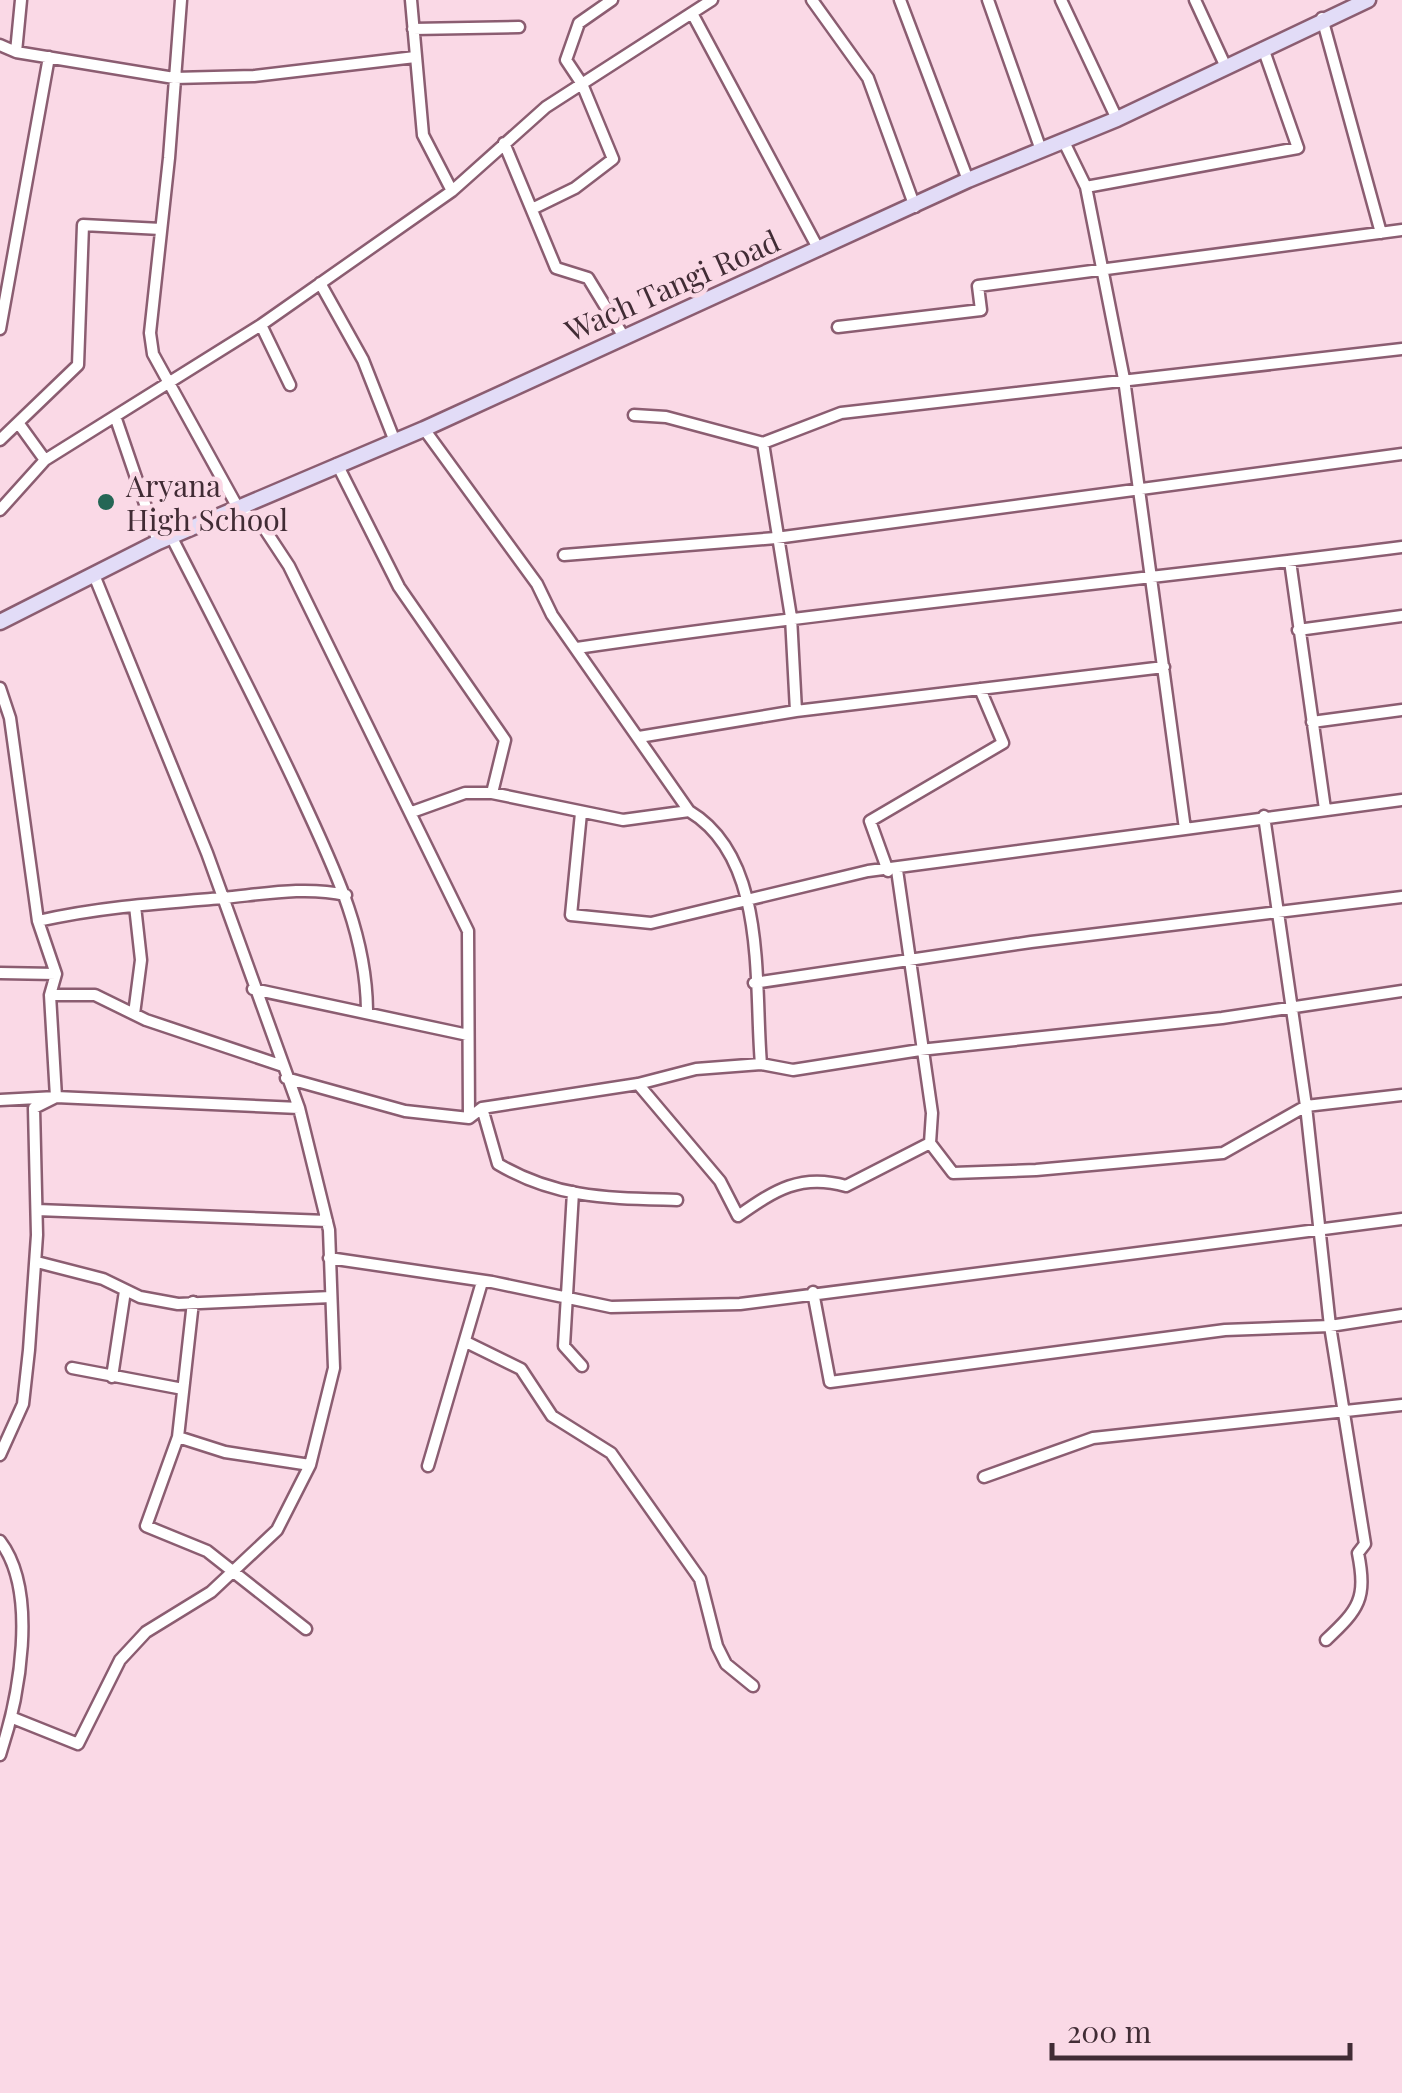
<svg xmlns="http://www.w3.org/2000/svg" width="1402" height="2093" font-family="'Playfair Display',serif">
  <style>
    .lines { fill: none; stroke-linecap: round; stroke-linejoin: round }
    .street-casing { stroke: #8b5d71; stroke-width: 15 }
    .secondary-casing { stroke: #8b5d71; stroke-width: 19 }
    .street { stroke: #fff; stroke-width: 10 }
    .secondary { stroke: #e2dcf7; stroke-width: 14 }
    .poi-dot { fill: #256655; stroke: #fad9e6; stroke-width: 4 }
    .labels { text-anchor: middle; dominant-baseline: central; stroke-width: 9; stroke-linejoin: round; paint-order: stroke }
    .street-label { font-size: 30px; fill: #412c35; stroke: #fad9e6 }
    .poi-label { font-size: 30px; fill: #412c35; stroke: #fad9e6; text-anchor: start }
  </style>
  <rect width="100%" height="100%" fill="#fad9e6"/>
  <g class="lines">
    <g class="street-casing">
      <path id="street" d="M 181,0 L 169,158 L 150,333 L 153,354 L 238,508 L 262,525 L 289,566 L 468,931 L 469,1118
        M 411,0 L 423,135 L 452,191
        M 812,0 L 868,78 L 915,207
        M 900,0 L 968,180
        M 988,0 L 1041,150
        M 1061,0 L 1117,119
        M 1195,0 L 1225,65
        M 693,15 L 819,250
        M 1322,18 L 1381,233
        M 413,29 L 519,27
        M 0,45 L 16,52 L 174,78 L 254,76 L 415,57
        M 16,52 L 21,0
        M 1064,142 L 1086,187 L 1124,379 L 1185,829 L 1402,800
        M 504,143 L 556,268 L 588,278 L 624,337
        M 1086,187 L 1298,148 L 1263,48
        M 532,209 L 575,188 L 613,159 L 582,84 L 566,60 L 579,23 L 612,0
        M 320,283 L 363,360 L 394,439
        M 261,325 L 290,385
        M 838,327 L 981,310 L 978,286 L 1402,230
        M 0,329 L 49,57
        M 634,415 L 666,417 L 763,443 L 841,413 L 1402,349
        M 116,419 L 158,542
        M 19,424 L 45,460
        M 424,429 L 537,584 L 552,615 L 689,811 C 768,858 754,984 761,1064
        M 0,440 L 78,365 L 83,225 L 161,229
        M 763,443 L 791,617 L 796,711
        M 337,464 L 399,587 L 505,740 L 492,793
        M 0,510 L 45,460 L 261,325 L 452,191 L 546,107 L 712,0
        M 172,538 C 215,622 259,706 299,792 C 332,864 366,930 367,1010
        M 564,555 L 776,538 L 1402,454
        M 1290,561 L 1325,809
        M 1298,630 L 1402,616
        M 577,648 C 851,608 1127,582 1402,547
        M 0,688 L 10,718 L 38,921 L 56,974 L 50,995 L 56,1097 L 34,1108 L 37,1235 L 29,1350 L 23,1404 L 0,1455
        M 1312,722 L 1402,710
        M 639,737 L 796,711 L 1164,667
        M 412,812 L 465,793 L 492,793 L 623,820 L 689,811
        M 581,813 L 571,915 L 651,923 L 868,871 L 1185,829
        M 1264,816 L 1306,1106 L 1330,1326 L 1365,1544 L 1358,1553 C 1367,1599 1359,1609 1326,1640
        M 897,870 L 932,1113 L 930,1143 L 953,1173 L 1036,1170 L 1223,1153 L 1306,1106 L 1402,1095
        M 888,871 L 870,821 L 1003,743 L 980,689
        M 38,921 C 99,907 160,903 223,898 C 264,894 305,886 346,895
        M 0,973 L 56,974
        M 754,983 L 1031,942 L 1402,897
        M 253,989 L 468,1035
        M 50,995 L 95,995 L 146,1020 L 283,1066
        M 134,1014 L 141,960 L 135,906
        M 286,1078 L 405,1111 L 469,1118 L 482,1108 L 638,1084 L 696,1069 L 761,1064 L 793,1070 L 920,1050 L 1222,1018 L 1402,991
        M 638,1084 L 720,1181 L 738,1216 C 775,1190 801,1173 846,1186 L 930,1143
        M 0,1100 L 56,1097 L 299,1108
        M 482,1108 L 498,1164 C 557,1199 610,1198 677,1200
        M 573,1192 L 564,1346 L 582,1366
        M 37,1210 L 327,1221
        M 329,1258 L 492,1282 L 611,1307 L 740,1304 L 1402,1219
        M 37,1262 L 103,1279 L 140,1297 L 178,1304 L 331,1297
        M 813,1292 L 830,1382 L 1225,1330 L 1330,1326 L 1402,1315
        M 193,1302 L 178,1437 L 146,1526 L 207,1551 L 306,1629
        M 468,1343 L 521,1369 L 552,1416 L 611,1453 L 700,1579 L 717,1646 L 726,1664 L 753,1686
        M 72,1368 L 183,1389
        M 112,1377 L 125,1291
        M 178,1437 L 225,1452 L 310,1465
        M 428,1466 L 482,1282
        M 984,1477 L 1093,1438 L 1402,1405
        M 0,1541 C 39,1592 19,1698 0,1755
        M 13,1718 L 78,1744 L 120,1660 L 146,1632 L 211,1592 L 277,1530 L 310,1465 L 334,1368 L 329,1230 L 299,1108 L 207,853 L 94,575"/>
    </g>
    <g class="secondary-casing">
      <path id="secondary" d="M 0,622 L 158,542 L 424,429 L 968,180 L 1117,119 L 1368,0"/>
    </g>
    <use href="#street" class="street"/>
    <use href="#secondary" class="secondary"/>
  </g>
  <circle class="poi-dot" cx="106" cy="502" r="10"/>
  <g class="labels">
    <g class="street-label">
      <text transform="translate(672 285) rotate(-24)">Wach Tangi Road</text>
    </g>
    <g class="poi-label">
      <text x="126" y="485">Aryana<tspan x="126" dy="34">High School</tspan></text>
    </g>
  </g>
  <path d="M1052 2043v15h298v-15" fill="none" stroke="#412c35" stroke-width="5"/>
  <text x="1067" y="2043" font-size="30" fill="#412c35" stroke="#fad9e6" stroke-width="8" paint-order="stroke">200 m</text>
</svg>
